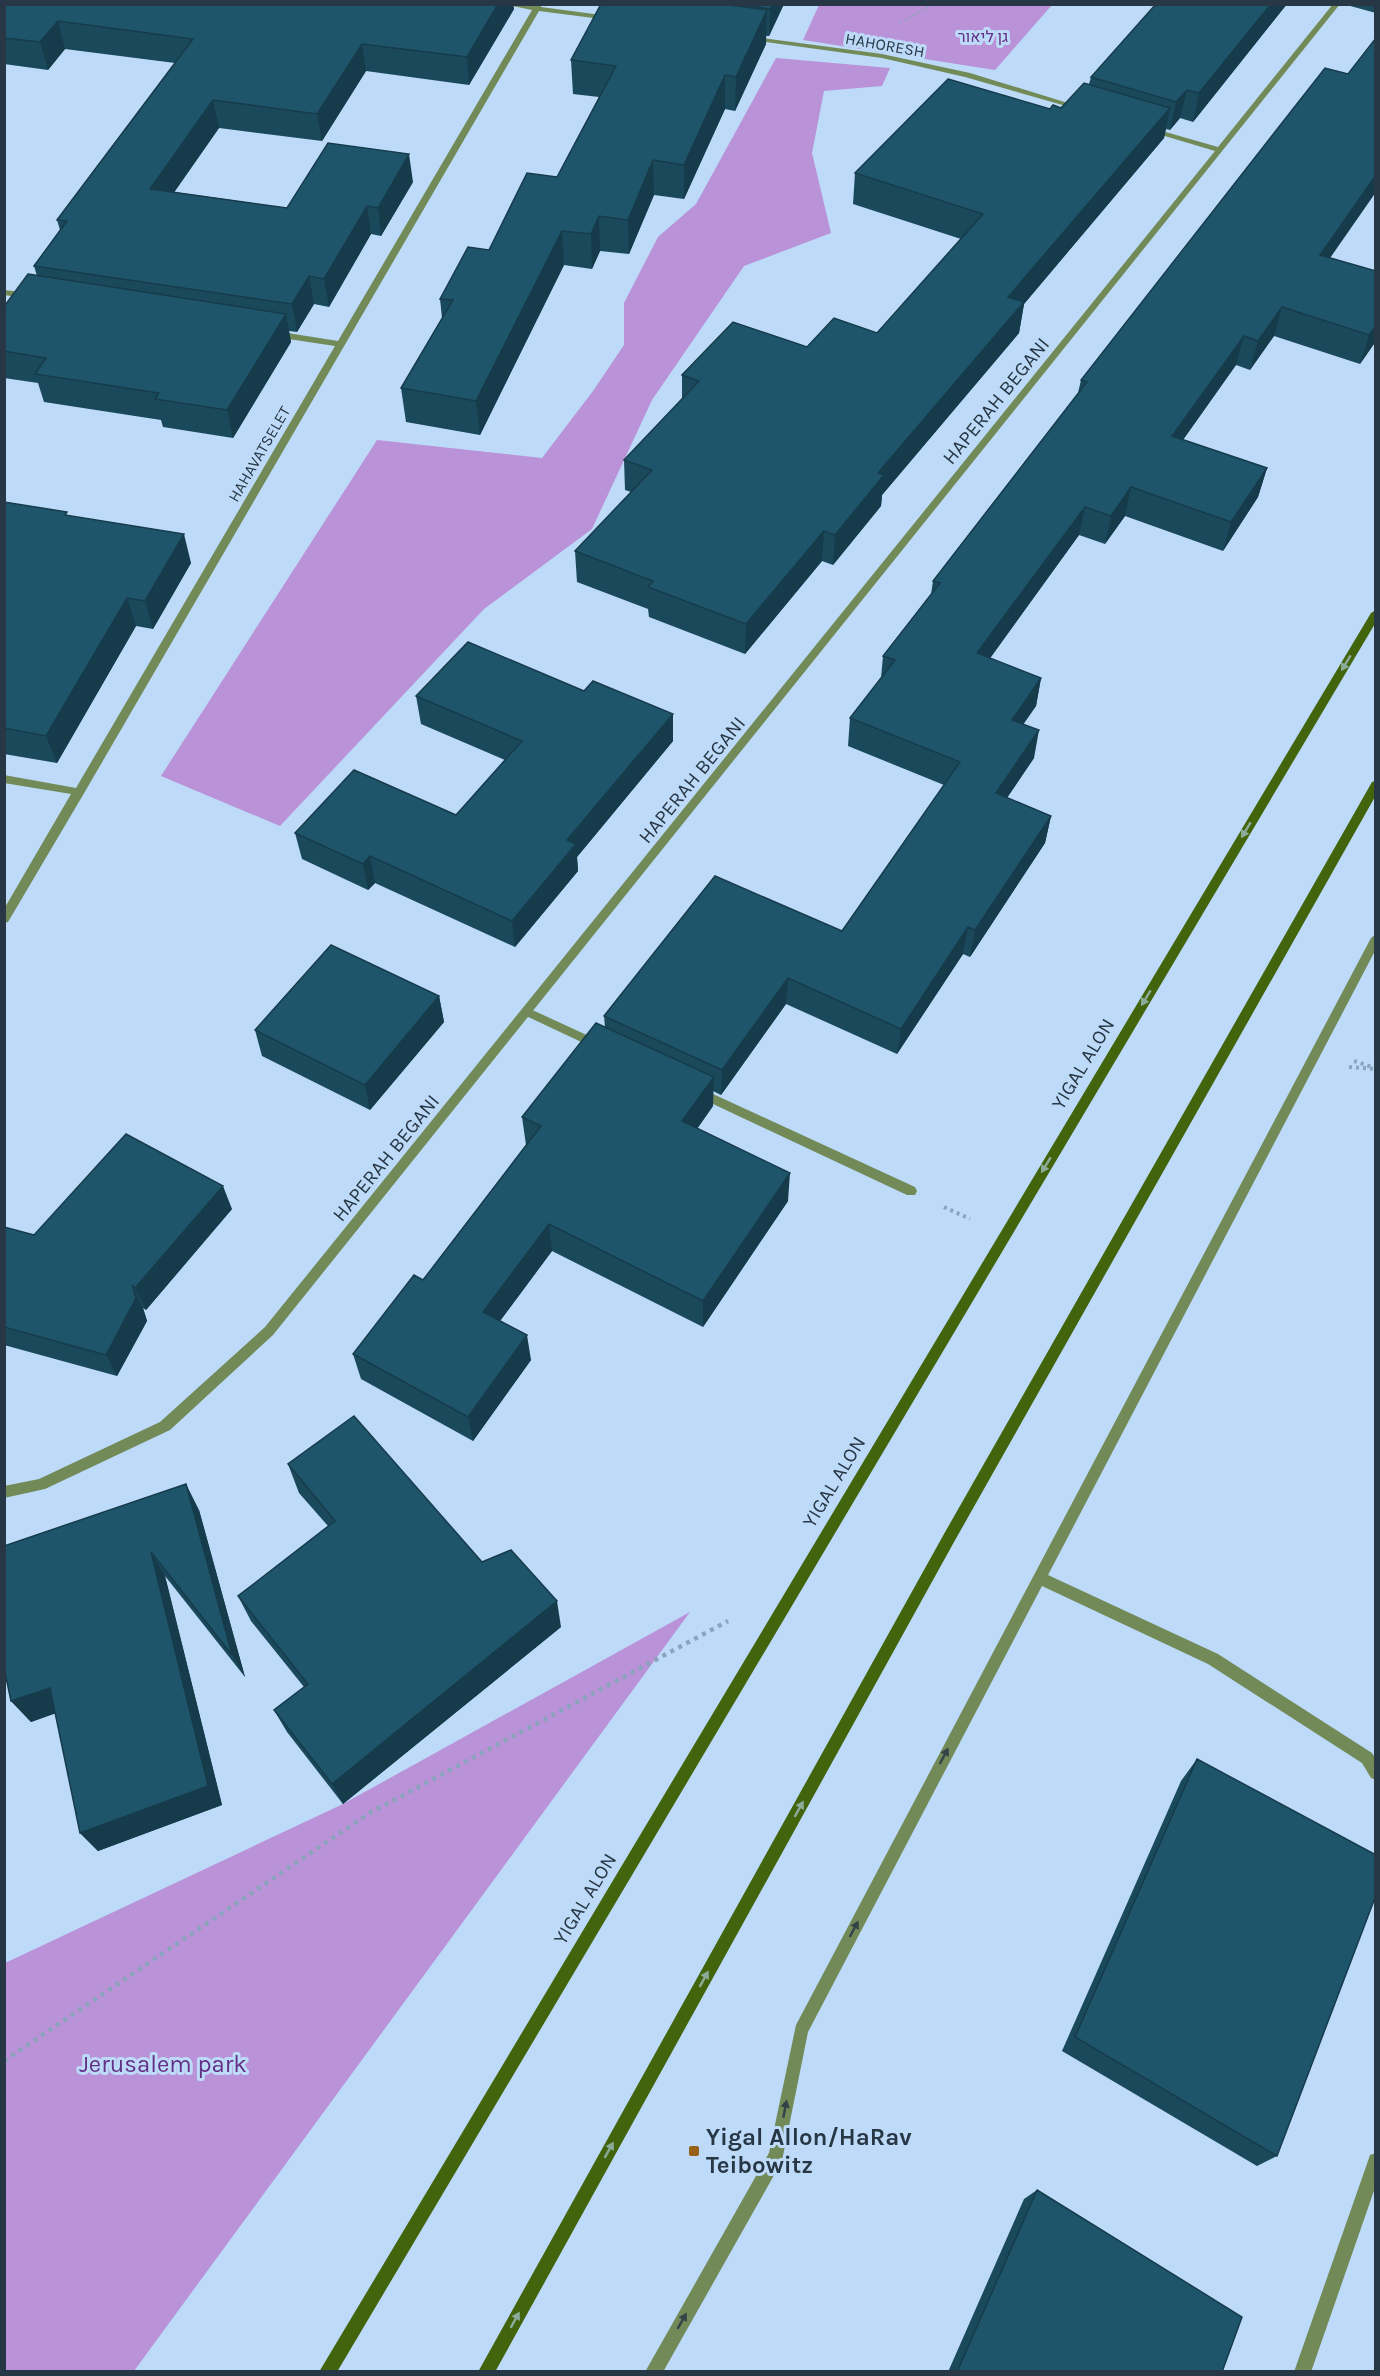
<svg xmlns="http://www.w3.org/2000/svg" width="1380" height="2376" font-family="Karla,Heebo,sans-serif">
  <style>
    .green { fill: #b992d8 }
    .lines { fill: none; stroke-linecap: round; stroke-linejoin: round }
    .path-far2 { stroke: #8ba3bc; stroke-width: 2; stroke-dasharray: 2 3; stroke-linecap: butt }
    .path-far1 { stroke: #8ba3bc; stroke-width: 4; stroke-dasharray: 3 4; stroke-linecap: butt }
    .path { stroke: #8ba3bc; stroke-width: 4.5; stroke-dasharray: 4 5; stroke-linecap: butt }
    .lane { fill: #728a58; fill-rule: evenodd }
    .street { fill: #728a58; fill-rule: evenodd }
    .secondary { fill: #42640c; fill-rule: evenodd }
    .wall { fill: #1b495c }
    .shaded-wall { fill: #163c4b }
    .building { fill: #1f556b; stroke: #163c4b; stroke-width: 1.5 }
    .oneway { fill: #8cab9a }
    .oneway2 { fill: #334348 }
    .poi-dot { fill: #976218; stroke: #bddaf8; stroke-width: 2 }
    .labels { text-anchor: middle; dominant-baseline: central; stroke-width: 6; stroke-linejoin: round; paint-order: stroke }
    .far-park-label { font-size: 16px; fill: #643086; stroke: #bddaf8 }
    .far-street-label { font-size: 16px; fill: #283745; stroke: #bddaf8 }
    .street-label { font-size: 20px; fill: #283745; stroke: #bddaf8 }
    .near-park-label { font-size: 24px; fill: #643086; stroke: #bddaf8 }
    .near-poi-label { font-size: 24px; font-weight: bold; fill: #283745; stroke: #bddaf8; text-anchor: start }
  </style>
  <rect width="100%" height="100%" fill="#bddaf8"/>
  <path class="green" d="M 819,5 L 819,4 L 1052,5 L 995,70 L 803,40 Z
    M 776,58 L 890,68 L 882,86 L 824,91 L 812,153 L 831,233 L 744,266 L 652,400 L 592,529 L 484,609 L 280,826 L 161,776 L 377,440 L 542,458 L 593,391 L 624,345 L 624,303 L 658,237 L 696,204 Z
    M 690,1612 L 134,2371 L 5,2371 L 5,1963 L 343,1804 Z"/>
  <g class="lines">
    <path class="path-far2" d="M 900,23 L 933,4"/>
    <path class="path-far1" d="M 1354,1061 L 1372,1067
      M 1349,1067 L 1376,1069
      M 944,1207 L 970,1219"/>
    <path class="path" d="M 4,2061 L 368,1814 L 728,1621"/>
    <path class="lane" d="M 1376,934 L 1376,949 L 1048,1575 L 1218,1654 L 1372,1753 L 1376,1759 L 1376,1780 L 1371,1778 L 1362,1763 L 1208,1664 L 1042,1586 L 808,2032 L 782,2161 L 663,2372 L 645,2372 L 769,2153 L 796,2025 L 1371,938 Z
      M 528,1008 L 602,1042 L 604,1045 L 602,1048 L 594,1048 L 524,1015 L 522,1012 L 524,1009 Z
      M 700,1088 L 915,1187 L 917,1191 L 915,1195 L 907,1195 L 696,1096 L 694,1093 L 696,1090 Z
      M 1376,2153 L 1376,2185 L 1311,2372 L 1294,2372 L 1368,2161 L 1370,2155 Z"/>
    <path class="street" d="M 503,4 L 542,4 L 541,7 L 609,16 L 613,18 L 609,20 L 539,11 L 83,795 L 8,922 L 4,923 L 4,909 L 71,794 L 4,783 L 4,775 L 76,788 L 335,346 L 275,337 L 271,334 L 275,331 L 338,341 L 532,10 Z
      M 1333,4 L 1340,4 L 273,1335 L 170,1430 L 45,1489 L 4,1498 L 4,1486 L 39,1479 L 160,1422 L 265,1327 L 1215,151 L 1148,131 L 1148,127 L 1218,147 Z
      M 748,36 L 882,54 L 970,73 L 1084,108 L 1080,110 L 965,77 L 882,58 L 751,40 L 748,40 Z
      M 4,290 L 30,293 L 34,296 L 30,299 L 4,295 Z"/>
    <path class="secondary" d="M 1376,610 L 1376,622 L 337,2372 L 319,2372 L 1371,613 Z
      M 1376,781 L 1376,795 L 954,1542 L 495,2372 L 478,2372 L 944,1534 L 1372,782 Z"/>
  </g>
  <path class="wall" d="M 4,4 L 513,4 L 514,9 L 469,85 L 366,71 L 322,141 L 219,128 L 174,192 L 287,208 L 413,182 L 381,236 L 371,234 L 329,307 L 314,304 L 297,332 L 289,331 L 291,342 L 233,438 L 163,427 L 161,420 L 44,402 L 38,383 L 4,378 L 4,304 L 6,304 L 37,276 L 34,266 L 60,230 L 57,220 L 175,63 L 65,49 L 48,70 L 4,64 Z
    M 601,4 L 784,4 L 769,36 L 766,36 L 766,44 L 735,111 L 725,109 L 684,199 L 654,195 L 629,254 L 600,251 L 592,269 L 564,265 L 480,435 L 406,422 L 401,388 L 442,318 L 440,299 L 489,250 L 557,177 L 599,97 L 573,94 L 571,60 Z
    M 1287,4 L 1193,122 L 1180,118 L 1170,130 L 1166,129 L 1164,138 L 1024,304 L 1019,333 L 882,495 L 881,506 L 833,565 L 822,561 L 745,654 L 649,617 L 648,609 L 577,582 L 575,551 L 631,492 L 625,490 L 624,460 L 682,400 L 682,375 L 807,347 L 877,333 L 961,239 L 853,204 L 855,173 L 1050,109 L 1061,108 L 1089,84 L 1091,77 Z
    M 1343,4 L 1376,4 L 1376,13 Z
    M 1348,74 L 1330,258 L 1376,341 L 1360,364 L 1274,336 L 1250,370 L 1236,365 L 1183,440 L 1267,468 L 1258,497 L 1223,551 L 1125,516 L 1105,544 L 1079,535 L 990,658 L 1041,678 L 1036,706 L 1023,724 L 1034,758 L 1007,798 L 1051,816 L 1045,843 L 970,957 L 963,954 L 897,1054 L 786,1004 L 721,1095 L 713,1091 L 713,1106 L 697,1129 L 788,1201 L 703,1327 L 552,1251 L 500,1321 L 531,1360 L 473,1441 L 361,1379 L 353,1354 L 423,1280 L 526,1145 L 522,1117 L 605,1027 L 604,1016 L 842,931 L 944,785 L 848,746 L 850,718 L 881,678 L 883,656 L 931,594 L 933,581 L 1078,393 L 1081,380 Z
    M 4,502 L 69,516 L 191,563 L 153,629 L 136,626 L 57,763 L 4,754 Z
    M 416,696 L 673,741 L 577,857 L 578,871 L 515,947 L 375,883 L 368,890 L 302,859 L 295,833 L 456,815 L 505,760 L 421,724 Z
    M 439,996 L 444,1022 L 370,1110 L 262,1056 L 255,1030 Z
    M 232,1209 L 146,1310 L 143,1308 L 147,1321 L 117,1376 L 4,1345 L 4,1227 L 34,1235 Z
    M 288,1464 L 482,1562 L 561,1627 L 343,1804 L 287,1732 L 274,1710 L 304,1687 L 251,1621 L 238,1596 L 328,1526 L 299,1493 Z
    M 199,1510 L 245,1677 L 165,1576 L 222,1805 L 98,1851 L 80,1833 L 55,1713 L 31,1722 L 11,1701 L 4,1668 Z
    M 1197,1759 L 1277,2156 L 1257,2166 L 1062,2051 L 1181,1781 Z
    M 1037,2190 L 1222,2372 L 948,2372 L 1024,2199 Z"/>
  <path class="shaded-wall" d="M 498,4 L 513,4 L 514,9 L 469,85 L 467,57 Z
    M 772,4 L 784,4 L 769,36 L 770,9 Z
    M 1271,4 L 1287,4 L 1193,122 L 1199,93 Z
    M 767,10 L 766,44 L 735,111 L 736,77 Z
    M 58,21 L 65,49 L 48,70 L 40,42 Z
    M 362,44 L 366,71 L 322,141 L 317,114 Z
    M 725,75 L 725,109 L 684,199 L 684,165 Z
    M 1187,90 L 1180,118 L 1170,130 L 1176,102 Z
    M 213,100 L 219,128 L 157,217 L 150,189 Z
    M 1170,108 L 1164,138 L 1024,304 L 1019,333 L 882,495 L 881,506 L 833,565 L 835,535 L 878,473 L 1008,297 Z
    M 409,154 L 413,182 L 381,236 L 378,208 Z
    M 653,160 L 654,195 L 629,254 L 628,220 Z
    M 1376,175 L 1376,192 L 1312,284 L 1320,255 Z
    M 367,206 L 371,234 L 329,307 L 324,279 Z
    M 599,216 L 600,251 L 592,269 L 591,234 Z
    M 562,231 L 564,265 L 480,435 L 476,401 Z
    M 309,276 L 314,304 L 297,332 L 292,304 Z
    M 1282,307 L 1274,336 L 1250,370 L 1258,341 Z
    M 286,314 L 291,342 L 233,438 L 227,410 Z
    M 1376,326 L 1376,341 L 1360,364 L 1369,335 Z
    M 1244,336 L 1236,365 L 1165,465 L 1172,436 Z
    M 1267,468 L 1258,497 L 1223,551 L 1231,522 Z
    M 1131,487 L 1125,516 L 1105,544 L 1111,516 Z
    M 1085,507 L 1079,535 L 973,682 L 977,653 Z
    M 824,531 L 822,561 L 745,654 L 746,624 Z
    M 184,534 L 191,563 L 153,629 L 145,601 Z
    M 127,598 L 136,626 L 57,763 L 46,736 Z
    M 1041,678 L 1036,706 L 1007,748 L 1012,720 Z
    M 673,714 L 673,741 L 577,857 L 578,871 L 515,947 L 512,921 L 567,840 Z
    M 1039,730 L 1034,758 L 991,821 L 996,793 Z
    M 1051,816 L 1045,843 L 970,957 L 975,930 Z
    M 370,856 L 375,883 L 368,890 L 363,864 Z
    M 968,927 L 963,954 L 897,1054 L 901,1029 Z
    M 788,978 L 786,1004 L 721,1095 L 722,1070 Z
    M 439,996 L 444,1022 L 370,1110 L 365,1085 Z
    M 714,1077 L 713,1106 L 682,1150 L 682,1121 Z
    M 790,1173 L 788,1201 L 703,1327 L 703,1301 Z
    M 223,1186 L 232,1209 L 146,1310 L 135,1288 Z
    M 549,1224 L 552,1251 L 488,1337 L 483,1312 Z
    M 132,1285 L 143,1308 L 147,1321 L 117,1376 L 106,1355 Z
    M 527,1335 L 531,1360 L 473,1441 L 468,1417 Z
    M 186,1484 L 199,1510 L 245,1677 L 232,1655 Z
    M 151,1552 L 165,1576 L 222,1805 L 98,1851 L 80,1833 Z
    M 557,1601 L 561,1627 L 343,1804 L 332,1784 Z
    M 50,1688 L 68,1709 L 31,1722 L 11,1701 Z"/>
  <path class="building" d="M 4,4 L 498,4 L 467,57 L 362,44 L 317,114 L 213,100 L 150,189 L 287,208 L 328,143 L 409,154 L 378,208 L 367,206 L 324,279 L 309,276 L 292,304 L 34,266 L 67,221 L 57,220 L 193,39 L 58,21 L 40,42 L 4,38 Z
    M 601,4 L 722,4 L 767,10 L 736,77 L 725,75 L 684,165 L 653,160 L 628,220 L 599,216 L 591,234 L 562,231 L 476,401 L 401,388 L 453,300 L 440,299 L 468,247 L 489,250 L 527,173 L 557,177 L 616,66 L 571,60 Z
    M 739,4 L 772,4 L 770,9 Z
    M 1156,4 L 1271,4 L 1199,93 L 1187,90 L 1176,102 L 1091,77 Z
    M 1376,38 L 1376,175 L 1320,255 L 1376,271 L 1376,326 L 1369,335 L 1282,307 L 1258,341 L 1244,336 L 1172,436 L 1267,468 L 1231,522 L 1131,487 L 1111,516 L 1085,507 L 977,653 L 1041,678 L 1012,720 L 1039,730 L 996,793 L 1051,816 L 975,930 L 968,927 L 901,1029 L 788,978 L 722,1070 L 604,1016 L 715,876 L 842,931 L 960,762 L 850,718 L 895,660 L 883,656 L 940,583 L 933,581 L 1087,382 L 1081,380 L 1325,68 L 1348,74 Z
    M 948,79 L 1050,109 L 1053,105 L 1061,108 L 1084,83 L 1170,108 L 1008,297 L 1024,302 L 878,473 L 884,475 L 835,535 L 824,531 L 746,624 L 648,587 L 653,581 L 575,551 L 652,470 L 624,460 L 699,381 L 682,375 L 733,322 L 807,347 L 834,318 L 877,333 L 983,214 L 855,173 Z
    M 28,274 L 286,314 L 227,410 L 155,399 L 159,393 L 35,374 L 46,358 L 4,351 L 4,304 L 6,304 Z
    M 4,502 L 67,512 L 65,515 L 184,534 L 145,601 L 127,598 L 46,736 L 4,728 Z
    M 468,642 L 584,691 L 593,681 L 673,714 L 567,840 L 576,844 L 512,921 L 370,856 L 363,864 L 295,833 L 354,770 L 456,815 L 522,741 L 416,696 Z
    M 331,945 L 439,996 L 365,1085 L 255,1030 Z
    M 596,1023 L 714,1077 L 682,1121 L 790,1173 L 703,1301 L 549,1224 L 483,1312 L 527,1335 L 468,1417 L 353,1354 L 414,1275 L 423,1280 L 541,1126 L 522,1117 Z
    M 126,1134 L 223,1186 L 135,1288 L 132,1285 L 136,1298 L 106,1355 L 4,1327 L 4,1227 L 34,1235 Z
    M 354,1416 L 482,1562 L 511,1550 L 557,1601 L 332,1784 L 274,1710 L 308,1684 L 238,1596 L 335,1521 L 288,1464 Z
    M 186,1484 L 232,1655 L 151,1552 L 208,1786 L 80,1833 L 50,1688 L 11,1701 L 4,1668 L 4,1546 Z
    M 1197,1759 L 1376,1855 L 1376,1895 L 1277,2156 L 1075,2037 Z
    M 1037,2190 L 1242,2317 L 1222,2372 L 957,2372 Z"/>
  <defs><path id="oneway-solid" d="M-6-.8H1V-3.2L6.5 0L1 3.2V.8H-6Z" transform="scale(1.5)"/></defs>
  <g class="oneway">
    <use href="#oneway-solid" transform="translate(1346 663) rotate(121)"/>
    <use href="#oneway-solid" transform="translate(1246 830) rotate(121)"/>
    <use href="#oneway-solid" transform="translate(1146 998) rotate(121)"/>
    <use href="#oneway-solid" transform="translate(1046 1165) rotate(121)"/>
    <use href="#oneway-solid" transform="translate(799 1809) rotate(-61)"/>
    <use href="#oneway-solid" transform="translate(704 1979) rotate(-61)"/>
    <use href="#oneway-solid" transform="translate(609 2150) rotate(-61)"/>
    <use href="#oneway-solid" transform="translate(515 2320) rotate(-61)"/>
  </g>
  <g class="oneway2">
    <use href="#oneway-solid" transform="translate(944 1756) rotate(-62)"/>
    <use href="#oneway-solid" transform="translate(854 1929) rotate(-62)"/>
    <use href="#oneway-solid" transform="translate(785 2109) rotate(-79)"/>
    <use href="#oneway-solid" transform="translate(682 2321) rotate(-60)"/>
  </g>
  <rect class="poi-dot" x="688" y="2145" width="12" height="12" rx="3"/>
  <g class="labels">
    <g class="far-park-label">
      <text x="983" y="36">גן ליאור</text>
    </g>
    <g class="far-street-label">
      <text transform="translate(885 45) rotate(10)">HAHORESH</text>
      <text transform="translate(259 454) rotate(-60)">HAHAVATSELET</text>
    </g>
    <g class="street-label">
      <text transform="translate(996 401) rotate(-51)">HAPERAH BEGANI</text>
      <text transform="translate(692 780) rotate(-51)">HAPERAH BEGANI</text>
      <text transform="translate(1083 1064) rotate(-59)">YIGAL ALON</text>
      <text transform="translate(386 1158) rotate(-51)">HAPERAH BEGANI</text>
      <text transform="translate(834 1482) rotate(-59)">YIGAL ALON</text>
      <text transform="translate(585 1899) rotate(-59)">YIGAL ALON</text>
    </g>
    <g class="near-park-label">
      <text x="163" y="2064">Jerusalem park</text>
    </g>
    <g class="near-poi-label">
      <text x="706" y="2137">Yigal Allon/HaRav<tspan x="706" dy="28">Teibowitz</tspan></text>
    </g>
  </g>
  <rect width="1380" height="2376" fill="none" stroke="#283745" stroke-width="12"/>
</svg>
